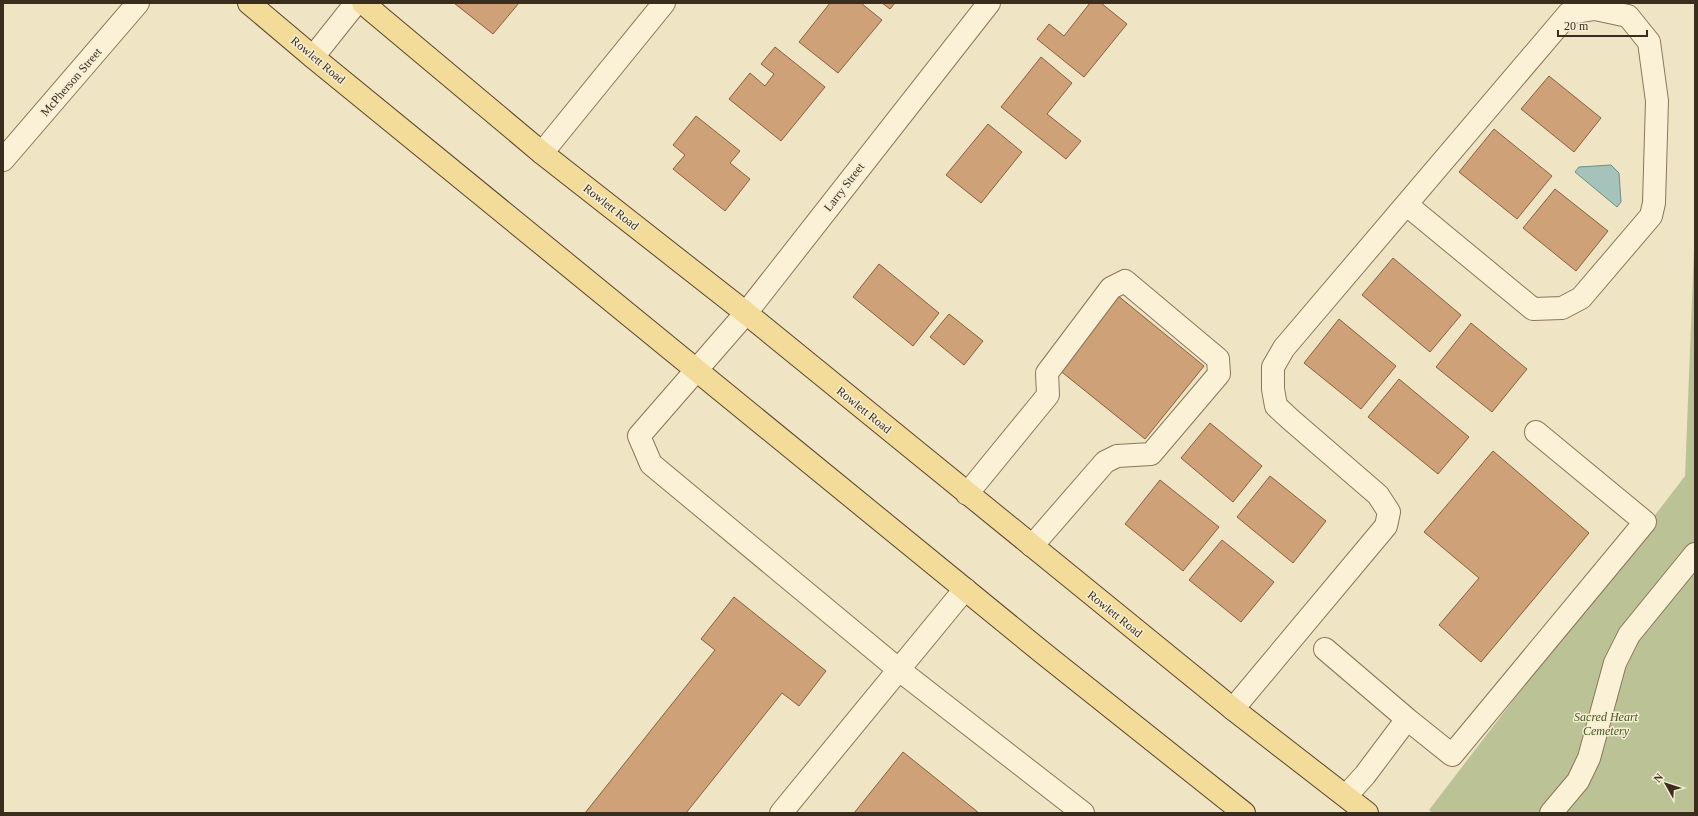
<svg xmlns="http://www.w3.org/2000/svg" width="1698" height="816" font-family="'Times New Roman',serif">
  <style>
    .cemetery { fill: #bac296 }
    .water { fill: #a5c2bb; stroke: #6c9089 }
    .building { fill: #cea178; stroke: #8a603e }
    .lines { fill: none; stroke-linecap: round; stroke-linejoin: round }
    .minor-casing { stroke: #8a7659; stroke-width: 24 }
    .major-casing { stroke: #58432e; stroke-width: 24 }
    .minor { stroke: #faf1d7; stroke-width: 22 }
    .major { stroke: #f3dc9a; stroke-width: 22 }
    .labels { text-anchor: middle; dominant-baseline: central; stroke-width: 3; stroke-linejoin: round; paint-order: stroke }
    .street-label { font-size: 12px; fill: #392d1e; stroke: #f6eed3 }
    .park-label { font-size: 12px; font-style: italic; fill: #475624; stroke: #f6eed3 }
  </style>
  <rect width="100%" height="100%" fill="#efe4c3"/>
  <path class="cemetery" d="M 1695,225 L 1695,813 L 1433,813 L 1429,810 L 1685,476 Z"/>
  <path class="water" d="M 1611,165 L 1619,173 L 1621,202 L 1617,207 L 1575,172 L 1579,167 Z"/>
  <path class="building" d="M 454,3 L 519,3 L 493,34 Z
    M 830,3 L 861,3 L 882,20 L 838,73 L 799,42 Z
    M 882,3 L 895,3 L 890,9 Z
    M 1090,3 L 1101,3 L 1127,24 L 1084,77 L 1037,39 L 1049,24 L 1064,36 Z
    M 775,47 L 825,87 L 781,141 L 729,99 L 750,73 L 765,86 L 774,74 L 761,64 Z
    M 1041,57 L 1072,83 L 1047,114 L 1081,141 L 1066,159 L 1001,107 Z
    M 1549,76 L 1601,118 L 1574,152 L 1521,109 Z
    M 696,116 L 740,151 L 730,163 L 750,179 L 725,211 L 673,169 L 685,155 L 673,145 Z
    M 988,124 L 1022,152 L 981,203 L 946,175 Z
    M 1494,129 L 1552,176 L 1517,219 L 1459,172 Z
    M 1555,189 L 1608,231 L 1576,271 L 1523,228 Z
    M 1393,258 L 1461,315 L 1430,352 L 1362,295 Z
    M 879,264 L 939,313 L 913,346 L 853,297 Z
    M 1117,295 L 1204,366 L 1145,439 L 1058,369 Z
    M 949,314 L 983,341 L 964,365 L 930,337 Z
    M 1339,319 L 1396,366 L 1361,409 L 1304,363 Z
    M 1471,323 L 1527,369 L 1492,412 L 1436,367 Z
    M 1399,379 L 1469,437 L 1438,474 L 1368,417 Z
    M 1210,423 L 1262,466 L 1233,502 L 1181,458 Z
    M 1493,451 L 1589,533 L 1481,662 L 1439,625 L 1479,578 L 1424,532 Z
    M 1270,476 L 1326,521 L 1293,563 L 1237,517 Z
    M 1160,480 L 1219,527 L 1183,571 L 1125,524 Z
    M 1222,540 L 1274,582 L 1241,622 L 1189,580 Z
    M 734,597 L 826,671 L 799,706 L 782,693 L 686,813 L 585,813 L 715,650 L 701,639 Z
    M 903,752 L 979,813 L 854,813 Z"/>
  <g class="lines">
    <g class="minor-casing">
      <path id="minor" d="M 989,3 L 746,313 L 639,436 L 651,464 L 898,669 L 1083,813
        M 313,57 L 356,3
        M 542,153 L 664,3
        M 3,160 L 138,3
        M 967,494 L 1048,395 L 1047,373 L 1111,288 L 1125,281 L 1218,359 L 1219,374 L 1151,454 L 1117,456 L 1105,462 L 1032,546
        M 1325,649 L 1407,719
        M 1233,709 L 1386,526 L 1389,512 L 1378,495 L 1290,419 L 1276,406 L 1273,389 L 1273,367 L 1284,348 L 1569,13 L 1595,9 L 1628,16 L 1649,42 L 1657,101 L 1654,203 L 1651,216 L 1581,298 L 1562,308 L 1533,309 L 1407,205
        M 1346,796 L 1365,775 L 1407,719 L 1452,755 L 1645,522 L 1536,432
        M 781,813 L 965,589
        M 1551,813 L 1578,781 L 1589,758 L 1615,663 L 1629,635 L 1695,554"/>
    </g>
    <g class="major-casing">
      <path id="major" d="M 249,3 L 313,57 L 1043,653 L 1244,813
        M 363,3 L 542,153 L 746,313 L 1233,709 L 1367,813"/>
    </g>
    <use href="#minor" class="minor"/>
    <use href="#major" class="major"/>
  </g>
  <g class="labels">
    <g class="street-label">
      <text transform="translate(318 60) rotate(40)">Rowlett Road</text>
      <text transform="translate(71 82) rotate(-49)">McPherson Street</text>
      <text transform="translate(844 187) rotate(-52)">Larry Street</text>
      <text transform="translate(611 207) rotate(38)">Rowlett Road</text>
      <text transform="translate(864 410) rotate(39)">Rowlett Road</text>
      <text transform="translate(1115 614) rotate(39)">Rowlett Road</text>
    </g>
    <g class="park-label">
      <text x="1606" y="717">Sacred Heart<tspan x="1606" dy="14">Cemetery</tspan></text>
    </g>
  </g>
  <rect width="1698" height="816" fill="none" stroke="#392d1e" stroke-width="8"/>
  <g transform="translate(1666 784) rotate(309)" stroke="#f6eed3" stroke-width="3" paint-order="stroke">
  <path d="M0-3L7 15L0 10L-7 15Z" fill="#392d1e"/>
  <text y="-6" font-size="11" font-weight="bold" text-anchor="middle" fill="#392d1e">N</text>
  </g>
  <path d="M1558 30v6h89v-6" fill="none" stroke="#392d1e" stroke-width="2"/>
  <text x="1564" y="30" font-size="12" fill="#392d1e" stroke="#f6eed3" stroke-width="3" paint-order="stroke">20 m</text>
</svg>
